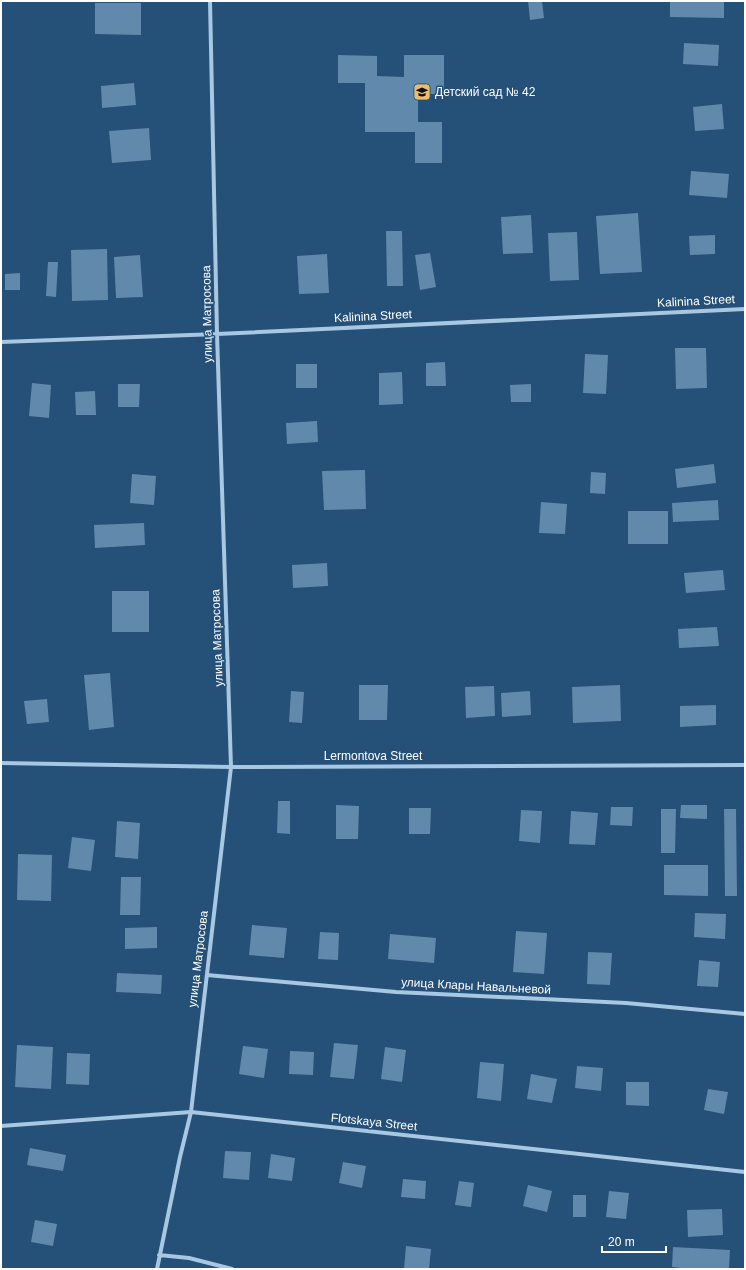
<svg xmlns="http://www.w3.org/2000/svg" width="746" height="1270" font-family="Arial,sans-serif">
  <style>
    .building { fill: #6189ac }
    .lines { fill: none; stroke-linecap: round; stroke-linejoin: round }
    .street { stroke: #a7c7e3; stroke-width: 4 }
    .labels { text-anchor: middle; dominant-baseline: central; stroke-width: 3; stroke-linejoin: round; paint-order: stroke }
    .poi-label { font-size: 12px; fill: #fff; stroke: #255078; text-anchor: start }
    .street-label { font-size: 12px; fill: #fff; stroke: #255078 }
  </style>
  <rect width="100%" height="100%" fill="#255078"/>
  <path class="building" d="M 528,1 L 542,1 L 544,18 L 530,20 Z
    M 670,1 L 724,1 L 724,18 L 670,17 Z
    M 95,3 L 141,3 L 141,35 L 95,34 Z
    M 684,43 L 719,45 L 718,66 L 683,64 Z
    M 338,55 L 377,56 L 377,76 L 404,77 L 404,55 L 444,55 L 444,94 L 418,94 L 418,122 L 442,122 L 442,163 L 415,163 L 415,132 L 365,132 L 365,83 L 338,83 Z
    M 134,83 L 136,105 L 102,108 L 101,86 Z
    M 722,104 L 724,129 L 695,131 L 693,107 Z
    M 149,128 L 151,160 L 112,163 L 109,131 Z
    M 691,171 L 729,174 L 727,198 L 689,195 Z
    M 638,213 L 642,272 L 600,274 L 596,216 Z
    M 531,215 L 533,253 L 503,254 L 501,217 Z
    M 386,231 L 402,231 L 403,286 L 387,286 Z
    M 577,232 L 579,280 L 550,281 L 548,233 Z
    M 715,235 L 715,254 L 690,255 L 689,236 Z
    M 107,249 L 108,300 L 72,301 L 71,250 Z
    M 430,253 L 436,287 L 420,290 L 415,255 Z
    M 327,254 L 329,293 L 299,294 L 297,256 Z
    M 140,255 L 143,297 L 116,298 L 114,257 Z
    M 48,262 L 58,262 L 56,297 L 46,296 Z
    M 20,273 L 20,290 L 5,290 L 5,274 Z
    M 675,348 L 706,348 L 707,388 L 676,389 Z
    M 585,354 L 608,355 L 606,394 L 583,393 Z
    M 445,362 L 446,386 L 426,386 L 426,363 Z
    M 296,364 L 317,364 L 317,388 L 296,388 Z
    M 402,372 L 403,404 L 379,405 L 379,373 Z
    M 32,383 L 51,385 L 49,418 L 29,416 Z
    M 118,384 L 140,384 L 139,407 L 118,407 Z
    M 531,384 L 531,402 L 511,402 L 510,385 Z
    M 95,391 L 96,415 L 76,415 L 75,392 Z
    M 317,421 L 318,442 L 287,444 L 286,423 Z
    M 714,464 L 716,483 L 677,488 L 675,469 Z
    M 365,470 L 366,509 L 324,510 L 322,471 Z
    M 591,472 L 606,473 L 605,494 L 590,493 Z
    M 132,474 L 156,476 L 154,505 L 130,503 Z
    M 718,500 L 719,520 L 673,522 L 672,503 Z
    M 541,502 L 567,504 L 565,534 L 539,533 Z
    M 628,511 L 668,511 L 668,544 L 628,544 Z
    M 144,523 L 145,545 L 95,548 L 94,525 Z
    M 327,563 L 328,586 L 293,588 L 292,565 Z
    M 723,570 L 725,590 L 686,593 L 684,573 Z
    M 112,591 L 149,591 L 149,632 L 112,632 Z
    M 717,627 L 719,646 L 679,648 L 678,629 Z
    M 110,673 L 114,727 L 89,730 L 84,675 Z
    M 359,685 L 388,685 L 387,720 L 359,720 Z
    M 620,685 L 621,721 L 573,723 L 572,687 Z
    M 494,686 L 495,716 L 466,718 L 465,687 Z
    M 291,691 L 304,692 L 302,723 L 289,722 Z
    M 530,691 L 531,715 L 502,717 L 501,693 Z
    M 47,699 L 49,722 L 27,724 L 24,701 Z
    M 716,705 L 716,725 L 680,727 L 680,706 Z
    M 278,801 L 290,801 L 290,834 L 277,833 Z
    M 336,805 L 359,806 L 358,839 L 336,839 Z
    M 681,805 L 707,805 L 707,819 L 680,818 Z
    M 611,807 L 633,807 L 632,826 L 610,825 Z
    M 409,808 L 431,808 L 430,834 L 409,834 Z
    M 661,809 L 676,809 L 675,853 L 661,853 Z
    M 724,809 L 736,809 L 737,896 L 725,896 Z
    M 521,810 L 542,811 L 540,843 L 519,841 Z
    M 571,811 L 598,813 L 595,845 L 569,844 Z
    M 117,821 L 140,823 L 138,859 L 115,857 Z
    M 72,837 L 95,840 L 91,871 L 68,868 Z
    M 18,854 L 52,855 L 51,901 L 17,900 Z
    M 664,865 L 708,865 L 708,896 L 664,895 Z
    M 121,877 L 141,877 L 140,915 L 120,915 Z
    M 695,913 L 726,914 L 725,939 L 694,937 Z
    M 252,925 L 287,928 L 284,958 L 249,955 Z
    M 157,927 L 157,948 L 125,949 L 125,928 Z
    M 516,931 L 547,933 L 544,974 L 513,972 Z
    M 320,932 L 339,933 L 338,960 L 318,959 Z
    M 390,934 L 436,938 L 434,963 L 388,959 Z
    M 588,952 L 612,953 L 610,985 L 587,984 Z
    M 699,960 L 720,962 L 718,987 L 697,986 Z
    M 117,973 L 162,975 L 161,994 L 116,992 Z
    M 334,1043 L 358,1045 L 354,1079 L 330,1077 Z
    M 17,1045 L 53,1047 L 51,1089 L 15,1087 Z
    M 243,1046 L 268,1049 L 264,1078 L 239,1074 Z
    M 385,1047 L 406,1050 L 402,1082 L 381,1079 Z
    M 290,1051 L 314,1052 L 313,1075 L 289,1074 Z
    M 67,1053 L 90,1054 L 89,1085 L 66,1084 Z
    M 480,1062 L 504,1064 L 501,1101 L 477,1098 Z
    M 577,1066 L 603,1068 L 601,1091 L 575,1088 Z
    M 531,1074 L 557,1079 L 552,1103 L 527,1099 Z
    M 626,1082 L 649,1082 L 649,1106 L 626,1105 Z
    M 708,1089 L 728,1092 L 724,1114 L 704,1110 Z
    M 30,1148 L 66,1155 L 63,1171 L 27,1165 Z
    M 225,1151 L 251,1152 L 249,1180 L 223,1178 Z
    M 271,1154 L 295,1158 L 292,1181 L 268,1178 Z
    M 343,1162 L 366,1166 L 362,1188 L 339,1183 Z
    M 403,1179 L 426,1181 L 425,1199 L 401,1197 Z
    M 459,1181 L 474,1183 L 471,1207 L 455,1205 Z
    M 528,1185 L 552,1191 L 547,1212 L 523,1206 Z
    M 609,1191 L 629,1193 L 626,1219 L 606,1217 Z
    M 573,1195 L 586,1195 L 586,1217 L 573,1217 Z
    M 722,1209 L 723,1235 L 688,1237 L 687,1210 Z
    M 35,1220 L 57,1224 L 53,1246 L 31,1242 Z
    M 406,1246 L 431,1249 L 429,1269 L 404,1269 Z
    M 673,1247 L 730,1250 L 729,1269 L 681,1269 L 681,1268 L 672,1267 Z"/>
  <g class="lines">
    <path class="street" d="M 1,342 L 217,334 L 745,309
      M 1,763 L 231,767 L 745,765
      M 207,975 L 396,992 L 626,1003 L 745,1014
      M 1,1126 L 191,1112 L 745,1172
      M 159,1255 L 189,1258 L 232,1269
      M 157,1269 L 180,1157 L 191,1112 L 231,767 L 217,334 L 210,1"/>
  </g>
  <defs>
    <g id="school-square" transform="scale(0.9)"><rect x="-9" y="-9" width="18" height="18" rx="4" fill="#ecbd6c" stroke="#255078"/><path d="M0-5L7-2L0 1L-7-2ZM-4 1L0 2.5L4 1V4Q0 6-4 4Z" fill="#111"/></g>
  </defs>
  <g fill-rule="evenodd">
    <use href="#school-square" x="422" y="92"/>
  </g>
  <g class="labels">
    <g class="poi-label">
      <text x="435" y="92">Детский сад № 42</text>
    </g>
    <g class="street-label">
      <text transform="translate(696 301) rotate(-3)">Kalinina Street</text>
      <text transform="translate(207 314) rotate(-91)">улица Матросова</text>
      <text transform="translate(373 316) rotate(-3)">Kalinina Street</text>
      <text transform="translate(217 638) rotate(-92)">улица Матросова</text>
      <text x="373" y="756">Lermontova Street</text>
      <text transform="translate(198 959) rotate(-83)">улица Матросова</text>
      <text transform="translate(476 986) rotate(3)">улица Клары Навальневой</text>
      <text transform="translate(374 1122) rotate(6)">Flotskaya Street</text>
    </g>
  </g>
  <rect width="746" height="1270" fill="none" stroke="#ffffff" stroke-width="4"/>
  <path d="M602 1246v6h64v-6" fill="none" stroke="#ffffff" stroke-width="2"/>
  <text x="608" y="1246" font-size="12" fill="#ffffff" stroke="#255078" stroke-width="3" paint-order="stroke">20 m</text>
</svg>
